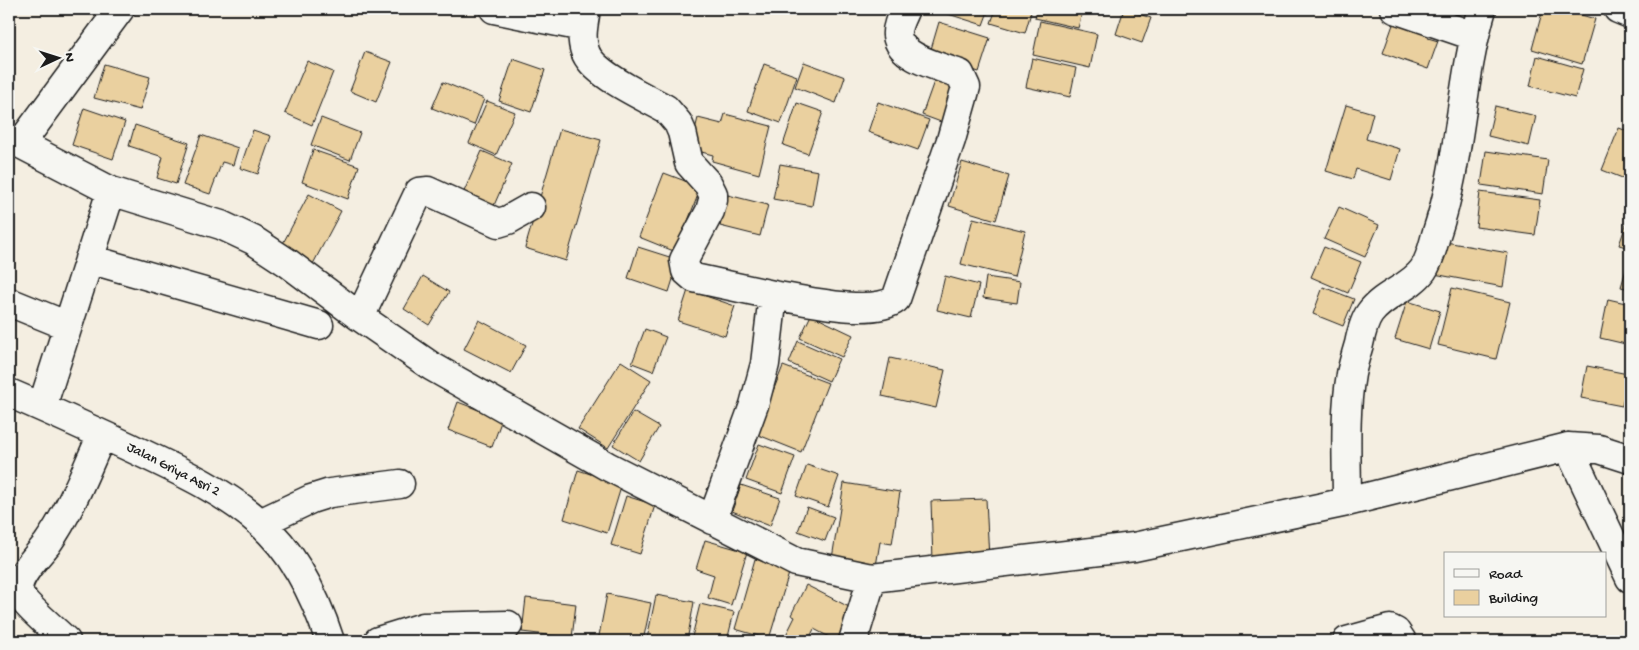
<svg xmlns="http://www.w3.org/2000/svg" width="1639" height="650" font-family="'Gochi Hand',sans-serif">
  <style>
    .building { fill: #ead09f; stroke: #1c1c1c }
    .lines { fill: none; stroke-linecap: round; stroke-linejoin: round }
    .minor-casing { stroke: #1c1c1c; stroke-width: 31 }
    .minor { stroke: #f6f6f2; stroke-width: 28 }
    .labels { text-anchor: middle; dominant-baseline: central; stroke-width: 4.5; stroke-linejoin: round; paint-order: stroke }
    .street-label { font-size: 14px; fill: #1c1c1c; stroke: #f6f6f2 }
  </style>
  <rect width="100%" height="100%" fill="#f4eee1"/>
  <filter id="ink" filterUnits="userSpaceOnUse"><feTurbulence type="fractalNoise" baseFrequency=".02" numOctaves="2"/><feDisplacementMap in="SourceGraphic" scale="10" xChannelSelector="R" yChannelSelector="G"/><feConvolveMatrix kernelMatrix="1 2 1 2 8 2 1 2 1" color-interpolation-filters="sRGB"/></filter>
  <g filter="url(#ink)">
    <path class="building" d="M 946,9 L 989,9 L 983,25 L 945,13 Z
      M 996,9 L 1032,9 L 1025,33 L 991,23 Z
      M 1037,9 L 1083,9 L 1078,28 L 1035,18 Z
      M 1124,9 L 1151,18 L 1142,43 L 1116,34 Z
      M 1543,9 L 1561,9 L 1595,19 L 1582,64 L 1532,49 Z
      M 1397,13 L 1433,25 L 1428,38 L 1438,41 L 1428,69 L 1383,53 Z
      M 1040,21 L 1097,34 L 1090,68 L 1033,55 Z
      M 939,22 L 990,38 L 979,72 L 929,56 Z
      M 365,52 L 392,62 L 376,102 L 350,91 Z
      M 1537,56 L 1583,69 L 1575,98 L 1530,86 Z
      M 1032,58 L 1076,68 L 1070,97 L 1026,87 Z
      M 513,59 L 545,70 L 531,112 L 499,101 Z
      M 307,61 L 333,72 L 312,125 L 285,113 Z
      M 804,62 L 845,77 L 836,103 L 795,87 Z
      M 104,64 L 150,77 L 140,110 L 94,98 Z
      M 764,64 L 797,76 L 781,123 L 748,111 Z
      M 937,73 L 964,83 L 949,125 L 922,115 Z
      M 443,82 L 484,99 L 474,125 L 432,108 Z
      M 487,101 L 515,112 L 496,155 L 469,143 Z
      M 878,102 L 929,120 L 918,150 L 868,132 Z
      M 797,103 L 823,112 L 808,154 L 783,145 Z
      M 1346,105 L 1373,113 L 1366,139 L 1400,149 L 1391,180 L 1356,169 L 1353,179 L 1326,171 Z
      M 1495,106 L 1536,116 L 1529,146 L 1488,136 Z
      M 84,108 L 125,122 L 113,159 L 72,145 Z
      M 725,114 L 771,126 L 759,174 L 712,161 L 713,155 L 690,149 L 698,118 L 722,124 Z
      M 321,118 L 360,133 L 350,160 L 311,145 Z
      M 135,125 L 189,143 L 176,184 L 157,178 L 163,157 L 129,146 Z
      M 1619,128 L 1630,132 L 1630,181 L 1602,170 Z
      M 560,129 L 601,140 L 566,261 L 525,248 Z
      M 253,130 L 271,136 L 258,174 L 240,168 Z
      M 201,135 L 238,148 L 233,165 L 222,162 L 210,194 L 183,185 Z
      M 313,150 L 359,166 L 348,199 L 302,182 Z
      M 482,151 L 512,164 L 492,210 L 462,196 Z
      M 1486,151 L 1548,160 L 1543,194 L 1481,185 Z
      M 962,162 L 1009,176 L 996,220 L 949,206 Z
      M 780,164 L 818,171 L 812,206 L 773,199 Z
      M 664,173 L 701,187 L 676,252 L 639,237 Z
      M 1480,192 L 1540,200 L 1535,235 L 1476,227 Z
      M 309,194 L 341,211 L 313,264 L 281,247 Z
      M 728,195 L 768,205 L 760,236 L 720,226 Z
      M 1339,207 L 1379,225 L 1365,257 L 1324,239 Z
      M 973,218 L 1025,231 L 1014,277 L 961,264 Z
      M 1628,219 L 1630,220 L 1630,248 L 1619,245 Z
      M 1440,241 L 1508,253 L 1503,287 L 1434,274 Z
      M 638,247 L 679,260 L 669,292 L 628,278 Z
      M 1324,247 L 1361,262 L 1348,293 L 1311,277 Z
      M 1630,256 L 1630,289 L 1621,287 Z
      M 423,276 L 449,292 L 429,325 L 404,309 Z
      M 945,276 L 979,285 L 971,318 L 937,310 Z
      M 986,277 L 1020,282 L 1017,303 L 983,298 Z
      M 1323,287 L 1354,299 L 1343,326 L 1313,314 Z
      M 1452,288 L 1510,302 L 1496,359 L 1438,345 Z
      M 688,290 L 735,306 L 725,336 L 678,321 Z
      M 1608,299 L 1630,304 L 1630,345 L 1600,338 Z
      M 1407,301 L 1440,311 L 1429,349 L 1395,339 Z
      M 811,315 L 853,335 L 842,357 L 800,338 Z
      M 479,320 L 526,345 L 511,373 L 464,349 Z
      M 645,329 L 666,337 L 653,371 L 632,363 Z
      M 798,341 L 839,359 L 829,381 L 789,363 Z
      M 890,358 L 945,370 L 936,408 L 882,396 Z
      M 621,361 L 651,380 L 608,448 L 578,429 Z
      M 783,366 L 828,383 L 801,452 L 756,434 Z
      M 1587,366 L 1628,374 L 1622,406 L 1581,398 Z
      M 458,402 L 502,419 L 492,447 L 448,430 Z
      M 633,412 L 659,427 L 639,461 L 613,445 Z
      M 759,444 L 795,457 L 782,493 L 746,480 Z
      M 807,465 L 839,476 L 828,507 L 796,496 Z
      M 578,470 L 622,484 L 607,533 L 564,519 Z
      M 844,483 L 900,492 L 892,544 L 880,542 L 875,572 L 831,565 Z
      M 741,485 L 780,498 L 770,526 L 732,511 Z
      M 626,496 L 655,505 L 640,554 L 611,545 Z
      M 986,499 L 989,559 L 933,561 L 931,501 Z
      M 807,507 L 834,517 L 825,541 L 798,531 Z
      M 705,540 L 747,552 L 731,605 L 708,598 L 714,575 L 696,569 Z
      M 755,559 L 790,570 L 769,639 L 735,629 Z
      M 806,585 L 853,609 L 837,641 L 814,629 L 808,641 L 783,641 L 795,617 L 791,615 Z
      M 607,594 L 651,603 L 643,641 L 598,641 Z
      M 656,595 L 694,602 L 687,641 L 659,641 L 647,639 Z
      M 526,598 L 576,604 L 572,638 L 522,632 Z
      M 700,604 L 734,612 L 727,641 L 691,641 Z"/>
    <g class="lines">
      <g class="minor-casing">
        <path id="minor" d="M 494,9 L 583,27
          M 586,9 C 584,23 580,37 585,51 C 592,74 645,97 666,109 L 678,123 L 682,132 L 689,163 L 708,184 L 713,194 L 713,200 L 710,211 L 684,260 L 686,271 L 694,278 L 773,295
          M 1395,9 L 1474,36
          M 1618,9 L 1630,14
          M 9,138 L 111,191 L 221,225 L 253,240 L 288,263 L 360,317 L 431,366 L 607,466 L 796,562 L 872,578 L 1134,547 L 1347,502 L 1568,447 L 1599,449 L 1630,459
          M 21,143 L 120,9
          M 89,259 L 319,325
          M 9,302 L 68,326
          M 360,317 L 419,192 L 428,191 L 498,223 L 508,220 L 531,207
          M 9,393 C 49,410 88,428 127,446 C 173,468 220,488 259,522 C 294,552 316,598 330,641
          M 42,407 L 111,191
          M 1568,447 L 1630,578
          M 1347,502 C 1347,460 1344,415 1351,374 C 1353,364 1356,354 1359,344 C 1361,334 1364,321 1370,313 C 1384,294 1410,288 1423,270 C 1430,260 1433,246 1436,235 C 1461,162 1460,82 1482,9
          M 712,520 L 754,405 L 765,364 L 773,295 C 802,300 873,317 896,299 L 951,140 L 966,87 L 960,74 C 942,67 900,59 897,35 C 896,27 902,16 905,9
          M 260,523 L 311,499 L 330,493 L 400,484
          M 66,641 C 57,632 22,603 19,592 C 15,578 39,554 47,544 C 71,510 85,472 102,435
          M 378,641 L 423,627 L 508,625
          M 853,641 L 872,578
          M 1347,641 L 1390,629 L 1396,632 L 1402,641"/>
      </g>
      <use href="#minor" class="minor"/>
    </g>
  </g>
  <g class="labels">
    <g class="street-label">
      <text transform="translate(173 470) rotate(27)">Jalan Griya Asri 2</text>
    </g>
  </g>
  <rect width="1639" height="650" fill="none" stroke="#f6f6f2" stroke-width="30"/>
  <rect x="15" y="15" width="1609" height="620" fill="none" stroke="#1c1c1c" stroke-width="2" filter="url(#ink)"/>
  <rect x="1444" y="552" width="162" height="65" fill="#f6f6f2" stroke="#9f9f9c"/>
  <rect x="1454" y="569" width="25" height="8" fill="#f6f6f2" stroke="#9f9f9c"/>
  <text x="1489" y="578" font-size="15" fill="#1c1c1c">Road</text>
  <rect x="1454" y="590" width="25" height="15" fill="#ead09f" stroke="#9f9f9c"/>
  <text x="1489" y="602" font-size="15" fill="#1c1c1c">Building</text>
  <g transform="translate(58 58) rotate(86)" stroke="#f6f6f2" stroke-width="4" paint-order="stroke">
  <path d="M0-4L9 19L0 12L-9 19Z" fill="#1c1c1c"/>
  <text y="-8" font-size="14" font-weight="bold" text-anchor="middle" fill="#1c1c1c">N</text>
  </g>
</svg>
